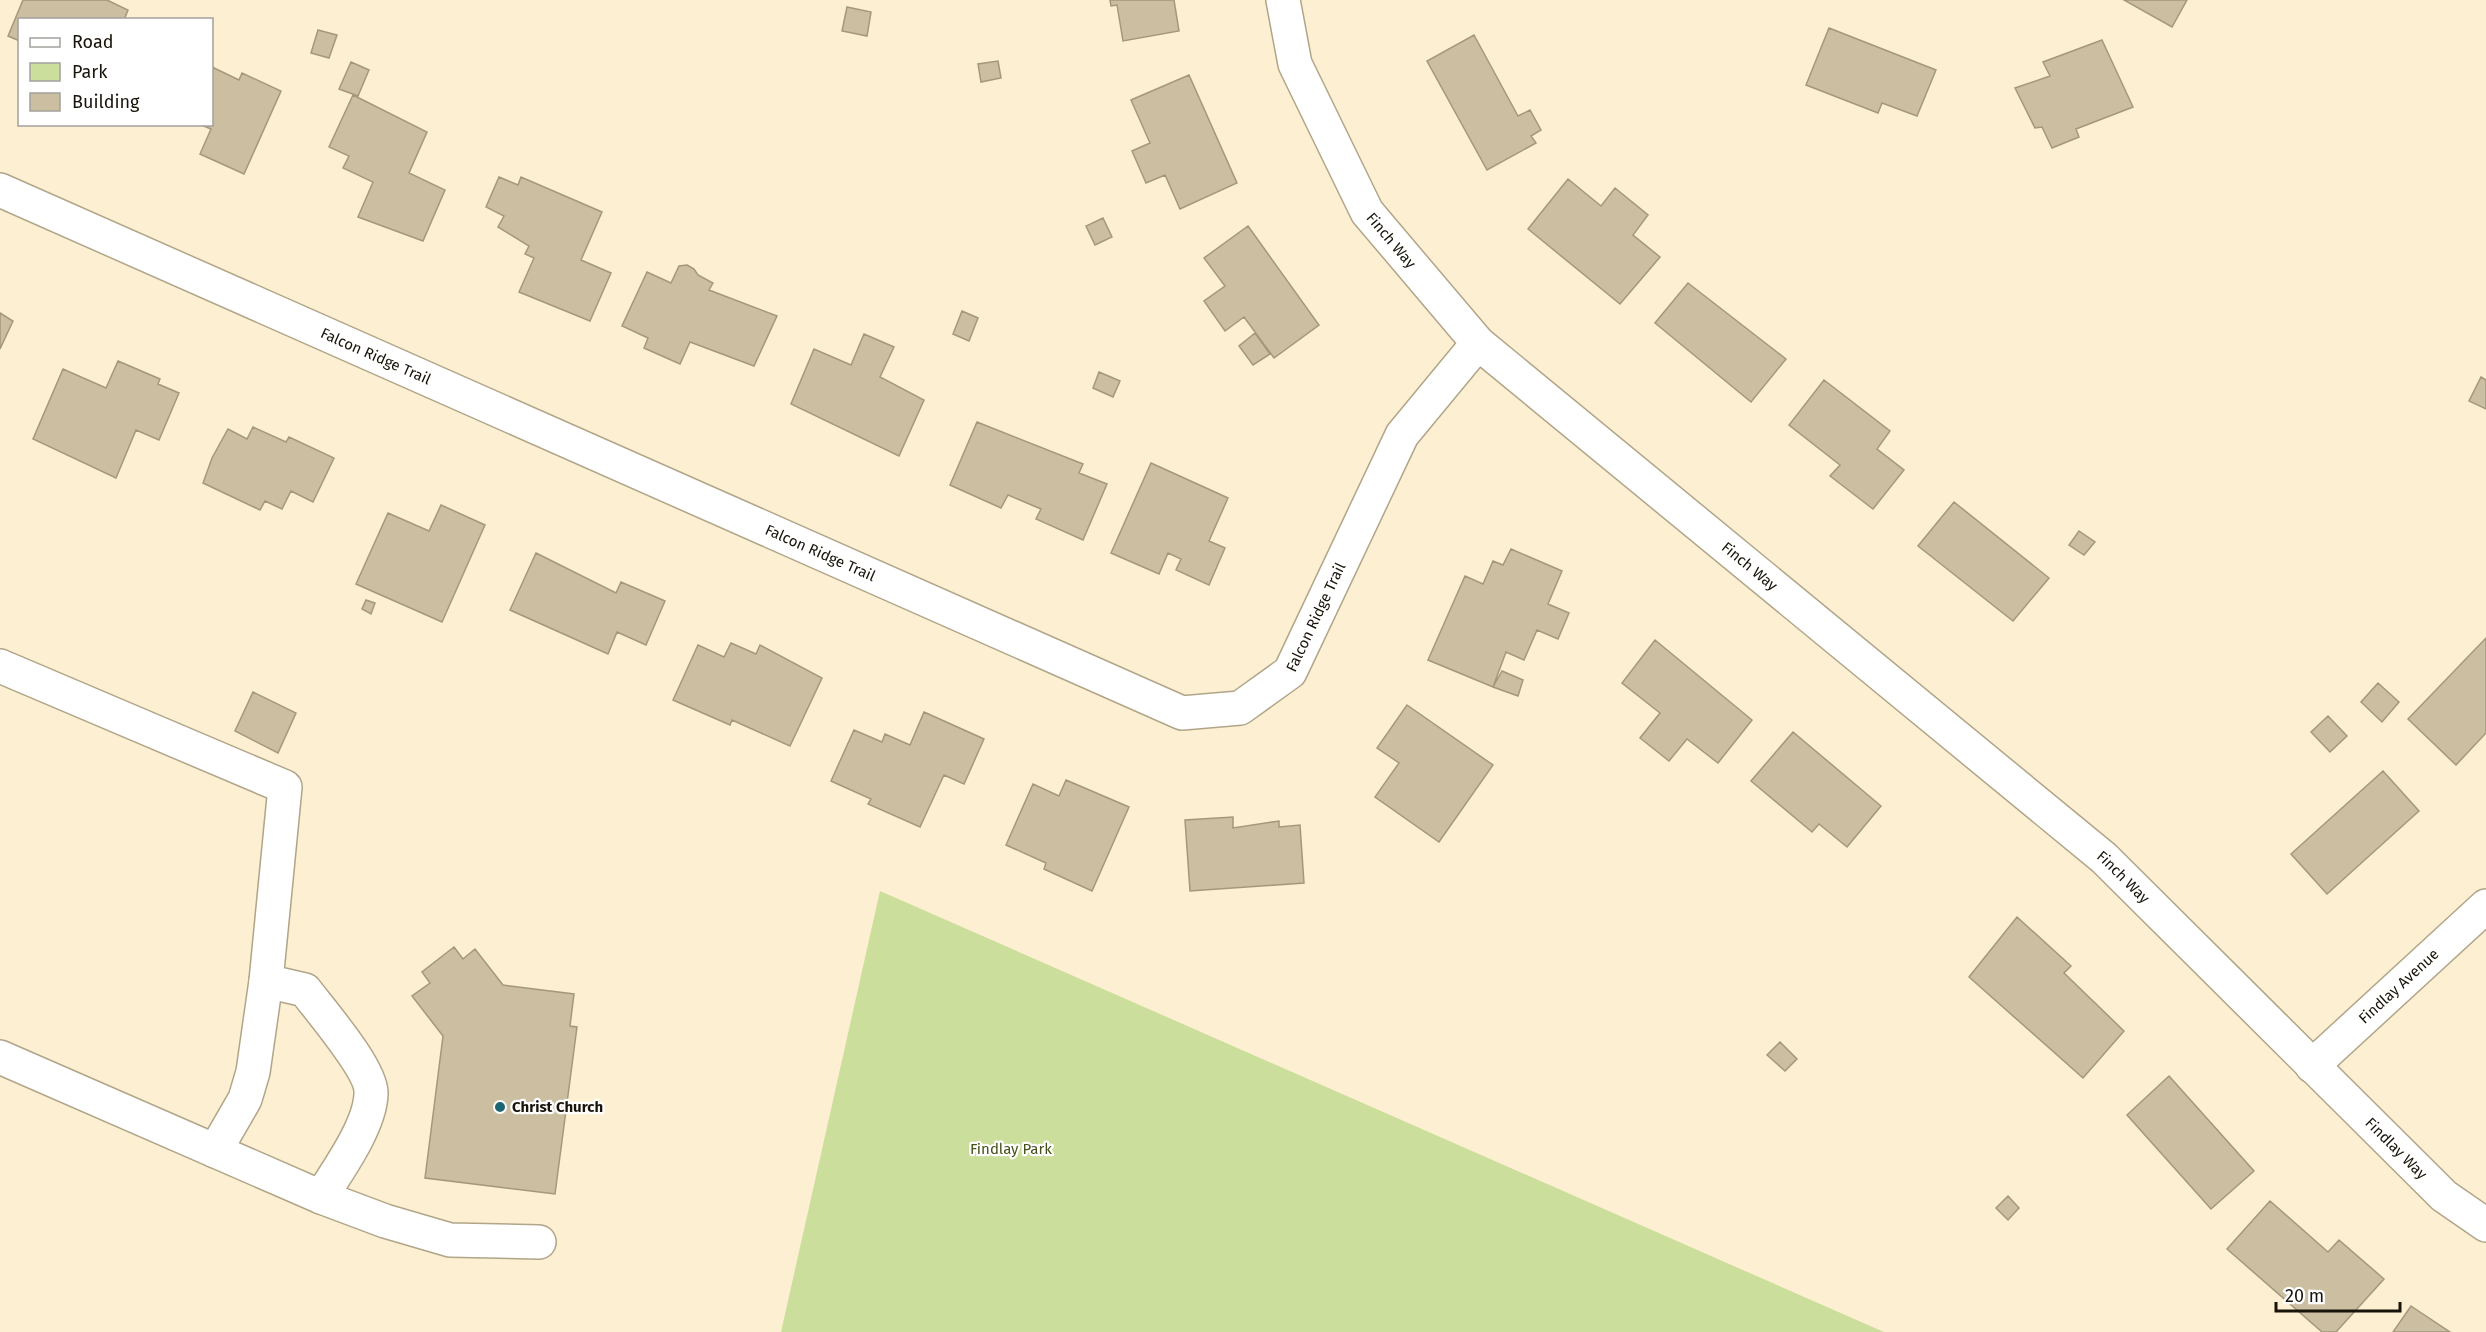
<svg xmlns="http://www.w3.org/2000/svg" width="2486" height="1332" font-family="'Fira Sans',sans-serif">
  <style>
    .green { fill: #ccde9b }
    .building { fill: #cbbea1; stroke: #a4987c; stroke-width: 1.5 }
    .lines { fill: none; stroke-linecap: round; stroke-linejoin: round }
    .minor-casing { stroke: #b1a589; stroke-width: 36 }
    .minor { stroke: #fff; stroke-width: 33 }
    .poi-dot { fill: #1c6672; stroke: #fff; stroke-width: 2 }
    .labels { text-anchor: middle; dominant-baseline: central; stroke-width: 4.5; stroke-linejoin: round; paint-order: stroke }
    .street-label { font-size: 15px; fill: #19140a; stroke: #fff }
    .poi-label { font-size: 15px; font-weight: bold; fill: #19140a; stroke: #fff; text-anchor: start }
    .park-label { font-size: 15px; fill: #455119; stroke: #fff }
  </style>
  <rect width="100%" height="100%" fill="#fdefd1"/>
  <path class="green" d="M 880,891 L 1884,1332 L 781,1332 Z"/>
  <path class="building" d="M 23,0 L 107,0 L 128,10 L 124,20 L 20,20 L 20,41 L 8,36 Z
    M 1110,0 L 1174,0 L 1179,31 L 1123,41 L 1117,5 L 1111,6 Z
    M 2124,0 L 2187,0 L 2172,27 Z
    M 847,7 L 871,12 L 867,36 L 842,31 Z
    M 1829,28 L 1936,70 L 1917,116 L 1882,103 L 1878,113 L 1806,85 Z
    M 318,30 L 337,35 L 329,58 L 311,53 Z
    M 1474,35 L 1518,116 L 1530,110 L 1541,130 L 1531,136 L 1536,143 L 1487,170 L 1427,61 Z
    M 2102,40 L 2133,107 L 2076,129 L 2079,137 L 2052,148 L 2042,127 L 2035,128 L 2015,88 L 2050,76 L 2043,62 Z
    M 998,61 L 1001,78 L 981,82 L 978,64 Z
    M 351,62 L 369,70 L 358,96 L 339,89 Z
    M 212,67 L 239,80 L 242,73 L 281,91 L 244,174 L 200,154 L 211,129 L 199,124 L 212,124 Z
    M 1189,75 L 1237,183 L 1180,209 L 1165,175 L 1146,183 L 1132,151 L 1150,143 L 1131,100 Z
    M 353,95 L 427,132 L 409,173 L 445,190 L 423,241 L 358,217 L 373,182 L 343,168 L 349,156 L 329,147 Z
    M 499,177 L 518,185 L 521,177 L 602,212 L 581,260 L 611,273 L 590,321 L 519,292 L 534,258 L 525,254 L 529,246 L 498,227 L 504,216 L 486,207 Z
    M 1568,179 L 1601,206 L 1615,188 L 1648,215 L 1633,235 L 1660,257 L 1620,304 L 1528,229 Z
    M 1103,218 L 1112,237 L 1095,245 L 1086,226 Z
    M 1248,226 L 1319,325 L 1274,358 L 1244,317 L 1225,331 L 1204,301 L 1225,286 L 1204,258 Z
    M 687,265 L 694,269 L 698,275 L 713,283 L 709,290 L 777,316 L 754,366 L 690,342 L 680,364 L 644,348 L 648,338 L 622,326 L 647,272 L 671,283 L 679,266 Z
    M 1688,283 L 1786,359 L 1751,402 L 1655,323 Z
    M 962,311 L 978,318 L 969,341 L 953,334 Z
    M 0,313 L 13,321 L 0,349 Z
    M 1255,333 L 1270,354 L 1253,365 L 1239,346 Z
    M 864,334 L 894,347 L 880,377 L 924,400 L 899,456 L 791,404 L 814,349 L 851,365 Z
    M 118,361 L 160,379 L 158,384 L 179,393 L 159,440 L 136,430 L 116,478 L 33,439 L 63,369 L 106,388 Z
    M 1099,372 L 1120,381 L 1113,397 L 1093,388 Z
    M 2481,377 L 2486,380 L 2486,409 L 2469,401 Z
    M 1824,380 L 1890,431 L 1877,449 L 1904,470 L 1873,509 L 1830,476 L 1840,465 L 1789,425 Z
    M 977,422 L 1083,464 L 1079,473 L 1107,484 L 1083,540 L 1036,519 L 1041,509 L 1008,495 L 1001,508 L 950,485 Z
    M 253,427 L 286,442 L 289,437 L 334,458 L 313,502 L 291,491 L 282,509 L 265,501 L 260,510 L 203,483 L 212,458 L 228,429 L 247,439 Z
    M 1151,463 L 1228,498 L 1209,541 L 1225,548 L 1209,585 L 1176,570 L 1181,559 L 1168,553 L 1159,574 L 1111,553 Z
    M 1954,502 L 2049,578 L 2013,621 L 1918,546 Z
    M 441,505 L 485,525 L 442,622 L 356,584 L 388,513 L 429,531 Z
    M 2079,531 L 2095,542 L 2084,555 L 2069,545 Z
    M 1511,549 L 1562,571 L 1548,604 L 1569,613 L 1558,639 L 1537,630 L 1524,660 L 1506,652 L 1493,687 L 1428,660 L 1465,576 L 1483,584 L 1493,561 L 1503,565 Z
    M 536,553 L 616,593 L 621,582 L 665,601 L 646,645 L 617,632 L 608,654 L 510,610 Z
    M 366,600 L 375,603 L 371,614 L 362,609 Z
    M 2486,638 L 2486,733 L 2456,765 L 2408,719 Z
    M 1655,640 L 1752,720 L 1718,763 L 1687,739 L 1669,761 L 1640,738 L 1660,713 L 1622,683 Z
    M 731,643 L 756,654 L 760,645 L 822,678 L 790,746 L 732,720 L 730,725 L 673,700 L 698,645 L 724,657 Z
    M 1502,671 L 1523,680 L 1518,696 L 1493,687 Z
    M 2378,683 L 2399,702 L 2382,722 L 2361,702 Z
    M 253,692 L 296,713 L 278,753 L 235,731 Z
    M 1407,705 L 1493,765 L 1439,842 L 1375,797 L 1399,763 L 1377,748 Z
    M 924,712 L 984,739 L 964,784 L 944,775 L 920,827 L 868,804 L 871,799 L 831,781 L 854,730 L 882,742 L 885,734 L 910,745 Z
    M 2328,716 L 2347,736 L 2330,752 L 2311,732 Z
    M 1793,732 L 1881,806 L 1847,847 L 1819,824 L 1812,832 L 1751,781 Z
    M 2383,771 L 2419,811 L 2327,894 L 2291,854 Z
    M 1066,780 L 1129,807 L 1092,891 L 1044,869 L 1046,863 L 1006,845 L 1033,784 L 1059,796 Z
    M 1233,817 L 1233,828 L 1279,821 L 1279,827 L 1300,825 L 1304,883 L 1190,891 L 1185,820 Z
    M 2017,917 L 2071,966 L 2064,973 L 2124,1031 L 2083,1078 L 1969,977 Z
    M 454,947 L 463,959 L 475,949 L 503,985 L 574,994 L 570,1026 L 577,1027 L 555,1194 L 425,1178 L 443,1036 L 412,996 L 430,983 L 422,972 Z
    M 1780,1042 L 1797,1059 L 1785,1071 L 1767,1055 Z
    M 2169,1076 L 2254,1171 L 2211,1209 L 2127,1115 Z
    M 2008,1196 L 2019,1208 L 2008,1220 L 1996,1208 Z
    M 2270,1201 L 2328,1252 L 2339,1240 L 2384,1279 L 2336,1332 L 2322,1332 L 2227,1249 Z
    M 2411,1306 L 2450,1332 L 2393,1332 Z"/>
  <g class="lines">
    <g class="minor-casing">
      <g id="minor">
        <path id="s1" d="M 1283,0 L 1295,64 L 1367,212 L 1478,343 L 2104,858 L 2444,1196 L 2486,1225"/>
        <path id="s2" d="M 0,190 L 1182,713 L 1240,708 L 1290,672 L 1402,435 L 1478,343"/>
        <path d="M 0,666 L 285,787 L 266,981 L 305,990 C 320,1010 373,1071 371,1094 C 370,1126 338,1170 321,1197 L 0,1057"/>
        <path id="s3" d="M 2312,1066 L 2486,906"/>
        <path d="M 215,1151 L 245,1099 L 253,1072 L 266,981"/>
        <path d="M 321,1197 L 385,1221 L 450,1240 L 539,1242"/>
      </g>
    </g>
    <use href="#minor" class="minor"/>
  </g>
  <circle class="poi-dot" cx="500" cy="1107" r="6"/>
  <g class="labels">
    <g class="street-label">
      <text stroke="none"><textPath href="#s1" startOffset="267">Finch Way</textPath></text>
      <text stroke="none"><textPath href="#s2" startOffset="411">Falcon Ridge Trail</textPath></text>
      <text stroke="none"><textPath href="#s2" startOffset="897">Falcon Ridge Trail</textPath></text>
      <text stroke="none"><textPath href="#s1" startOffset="753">Finch Way</textPath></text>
      <text stroke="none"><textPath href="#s2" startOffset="1473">Falcon Ridge Trail</textPath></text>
      <text stroke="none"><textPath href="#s1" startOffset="1239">Finch Way</textPath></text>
      <text stroke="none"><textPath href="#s3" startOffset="118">Findlay Avenue</textPath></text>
      <text stroke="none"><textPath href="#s1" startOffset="1624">Findlay Way</textPath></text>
    </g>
    <g class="poi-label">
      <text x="512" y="1107">Christ Church</text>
    </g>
    <g class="park-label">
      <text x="1011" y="1149">Findlay Park</text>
    </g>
  </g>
  <rect x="18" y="18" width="195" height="108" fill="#ffffff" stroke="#a3a19d" stroke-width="1.5"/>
  <rect x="30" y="38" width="30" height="9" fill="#ffffff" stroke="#a3a19d" stroke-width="1.5"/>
  <text x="72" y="48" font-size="18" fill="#19140a">Road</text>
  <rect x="30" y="63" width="30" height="18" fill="#ccde9b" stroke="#a3a19d" stroke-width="1.5"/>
  <text x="72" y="78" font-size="18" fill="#19140a">Park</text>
  <rect x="30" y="93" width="30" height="18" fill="#cbbea1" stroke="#a3a19d" stroke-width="1.5"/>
  <text x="72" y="108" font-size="18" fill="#19140a">Building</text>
  <path d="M2276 1302v9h124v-9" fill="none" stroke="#19140a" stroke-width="3"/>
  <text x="2285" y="1302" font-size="18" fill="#19140a" stroke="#ffffff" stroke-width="4.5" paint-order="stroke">20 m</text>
</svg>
